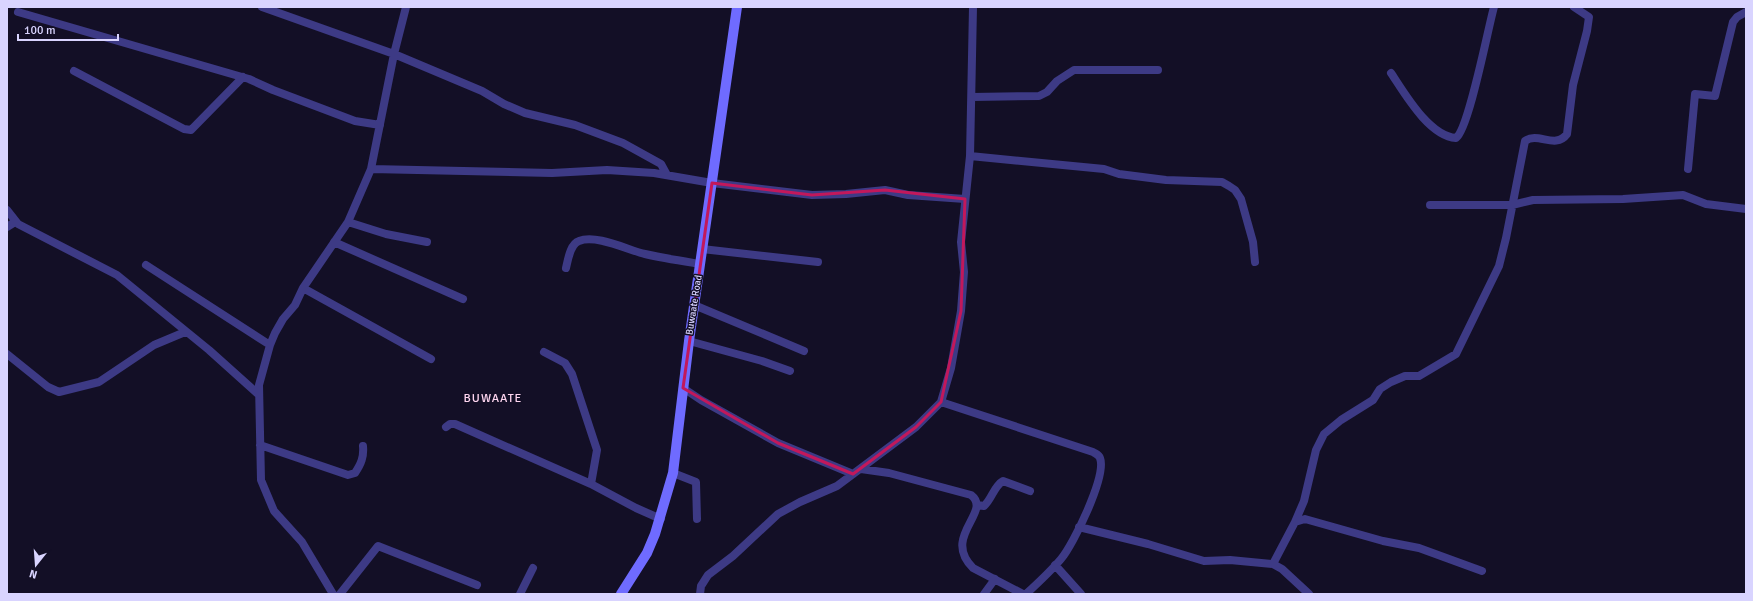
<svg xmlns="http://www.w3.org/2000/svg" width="1753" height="601" font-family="Signika,sans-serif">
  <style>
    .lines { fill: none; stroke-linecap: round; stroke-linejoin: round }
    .street { stroke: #3d3a85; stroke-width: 8 }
    .secondary { stroke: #6f6bff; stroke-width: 10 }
    .marked { fill: none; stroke: #c2185b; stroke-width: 3; stroke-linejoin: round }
    .labels { text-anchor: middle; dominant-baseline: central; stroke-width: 3; stroke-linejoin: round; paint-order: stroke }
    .street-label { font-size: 10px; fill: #d9d4ff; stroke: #130f26 }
    .quarter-label { font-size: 12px; letter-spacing: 1px; fill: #ffd6f0; stroke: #130f26 }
  </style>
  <rect width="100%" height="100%" fill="#130f26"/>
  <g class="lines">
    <path class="street" d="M 262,7 L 394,54 L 482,91 L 504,104 L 525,113 L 575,125 L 623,143 L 661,164 L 667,175
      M 18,12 L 249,79 L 273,90 L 355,121 L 380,125
      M 74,71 L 184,129 L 191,130 L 243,77
      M 1391,73 C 1405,94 1429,136 1456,138 C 1469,129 1488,28 1494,7
      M 972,97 L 1039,96 L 1047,92 L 1057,81 L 1074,70 L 1158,70
      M 970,156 L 1104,169 L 1119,174 L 1166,180 L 1222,182 L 1229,186 L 1235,190 L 1241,199 L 1253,242 L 1255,262
      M 371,169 L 552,173 L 607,170 L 654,173 L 712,183 L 812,195 L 846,194 L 885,190 L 908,195 L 965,199
      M 1688,169 L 1695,94 L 1715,96 L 1733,22 L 1737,17 L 1746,12
      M 1430,205 L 1512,205 L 1533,200 L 1623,199 L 1683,195 L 1706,204 L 1746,209
      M 7,210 L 18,224 L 117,275 L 209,350 L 258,394
      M 348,222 L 386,234 L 427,242
      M 7,227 L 15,222
      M 334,242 L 463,299
      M 702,249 L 818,262
      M 146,265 L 270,345
      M 566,268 C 568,260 570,244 579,241 C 596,234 628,250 645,254 C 663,258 682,261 700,264
      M 303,288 L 431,359
      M 694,305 L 804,351
      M 689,341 L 762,361 L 790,371
      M 544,352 L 565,363 L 572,374 L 597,450 L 591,484
      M 7,354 L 48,387 L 59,392 L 99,382 L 154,345 L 185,332
      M 683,388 L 701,400 L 778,443 L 853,474
      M 941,402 L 1093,452 C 1096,454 1099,455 1100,458 C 1107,476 1073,545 1061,559 C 1050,572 1038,583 1026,594
      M 446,427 L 450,424 L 455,424 L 591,484 L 636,508 L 661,519
      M 260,445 L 348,475 L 355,473 C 361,464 364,457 363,446
      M 861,469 L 889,473 L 971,495 C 993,512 941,536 973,568 L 1023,594
      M 673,473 L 696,482 L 697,519
      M 977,505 L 984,506 C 992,499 994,486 1003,481 L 1030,491
      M 1295,522 L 1304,501 L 1316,450 L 1324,434 L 1341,420 L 1373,400 L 1380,389 L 1391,382 L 1405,376 L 1419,376 L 1456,354 L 1499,266 L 1506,238 L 1525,141 C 1538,131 1555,150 1567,134 L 1573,85 L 1587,31 L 1589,17 L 1574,7
      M 1079,527 L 1148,544 L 1204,561 L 1230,560 L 1273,564 L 1282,569 L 1309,594
      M 1273,564 L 1295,522 L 1305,519 L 1383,541 L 1419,548 L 1482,571
      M 1055,565 L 1081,594
      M 333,594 L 302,542 L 274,511 L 261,480 L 259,385 L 270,345 L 275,333 L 283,319 L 295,305 L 303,288 L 348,222 L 371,169 L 394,54 L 406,7
      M 340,594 L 378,546 L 477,585
      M 520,594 L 533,568
      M 700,594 L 701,586 L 708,575 L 733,556 L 778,514 L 800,502 L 837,486 L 916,427 L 941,402 L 951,368 L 961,311 L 964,272 L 961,242 L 970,156 L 973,7
      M 984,594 L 995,579"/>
    <path class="secondary" d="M 621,594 L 647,553 L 655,534 L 673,473 L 689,341 L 737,7"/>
  </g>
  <path class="marked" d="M 712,183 L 812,195 L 885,190 L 965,199 L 961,311 L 941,402 L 916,427 L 853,474 L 778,443 L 683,388 Z"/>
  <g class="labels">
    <g class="street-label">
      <text transform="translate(694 305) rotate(-81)">Buwaate Road</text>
    </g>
    <g class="quarter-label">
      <text x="493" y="398">BUWAATE</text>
    </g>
  </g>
  <rect width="1753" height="601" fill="none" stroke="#d9d4ff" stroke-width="16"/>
  <g transform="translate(36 565) rotate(197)" stroke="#130f26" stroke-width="3" paint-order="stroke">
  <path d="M0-3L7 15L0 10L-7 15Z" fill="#d9d4ff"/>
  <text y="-6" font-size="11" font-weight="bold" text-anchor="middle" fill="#d9d4ff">N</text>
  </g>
  <path d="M18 34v6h100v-6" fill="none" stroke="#d9d4ff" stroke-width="2"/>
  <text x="24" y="34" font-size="12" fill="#d9d4ff" stroke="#130f26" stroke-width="3" paint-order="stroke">100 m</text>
</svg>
